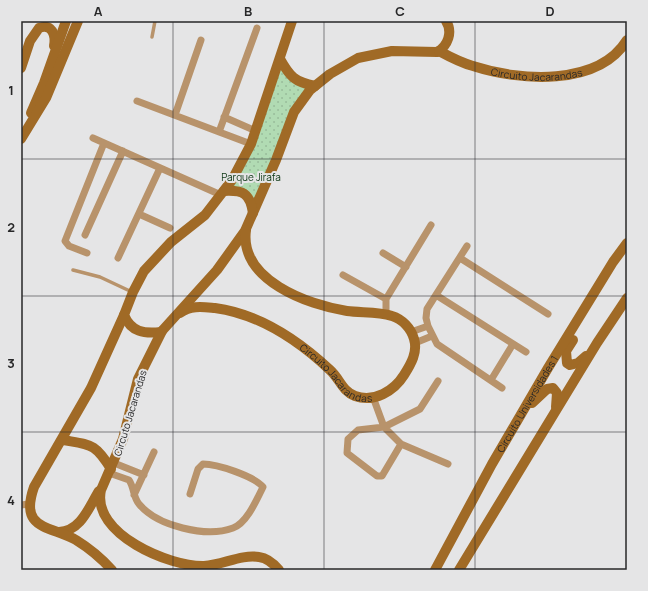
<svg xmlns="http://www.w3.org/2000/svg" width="648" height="591" font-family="Manrope,sans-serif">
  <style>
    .park { fill: url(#park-dots) }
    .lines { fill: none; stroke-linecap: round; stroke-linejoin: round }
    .lane { stroke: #b8936b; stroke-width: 3.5 }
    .street { stroke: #b8936b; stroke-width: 7 }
    .secondary { stroke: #a06a26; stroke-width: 10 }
    .grid { fill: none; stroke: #272728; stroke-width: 1; stroke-opacity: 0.55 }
    .labels { text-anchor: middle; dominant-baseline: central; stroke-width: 4; stroke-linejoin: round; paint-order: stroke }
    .street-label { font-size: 10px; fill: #272728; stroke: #e5e5e6 }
    .park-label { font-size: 10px; fill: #0a3512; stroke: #e5e5e6 }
    .neatline { fill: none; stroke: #272728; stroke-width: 1.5 }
    .grid-label { font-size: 13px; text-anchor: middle; font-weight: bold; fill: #272728 }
  </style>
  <defs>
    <pattern id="park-dots" width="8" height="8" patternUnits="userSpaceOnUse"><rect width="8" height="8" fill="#b1dbb3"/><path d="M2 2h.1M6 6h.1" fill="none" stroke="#98bc9a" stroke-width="1.8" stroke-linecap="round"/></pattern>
  </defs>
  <rect width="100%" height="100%" fill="#e5e5e6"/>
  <path class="park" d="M 280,59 L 292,77 L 315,86 L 303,100 L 253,213 L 251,201 L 224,191 L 232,180 Z"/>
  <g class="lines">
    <path class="lane" d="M 152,37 L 155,21
      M 73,270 L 100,277 L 132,292"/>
    <path class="street" d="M 137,101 L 251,144
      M 175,115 L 201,40
      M 224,117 L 256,131
      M 219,132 L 257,28
      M 93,138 L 221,195
      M 139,214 L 170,228
      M 85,235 L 123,151
      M 467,246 L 427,309 L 426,318 L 428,326 L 437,344 L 502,388
      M 87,253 L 69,246 L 65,241 L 104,143
      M 383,253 L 406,267
      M 118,258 L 160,168
      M 460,258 L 548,314
      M 343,275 L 386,299
      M 436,295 L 526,352
      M 386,314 L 386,299 L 431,225
      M 411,332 L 428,326
      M 415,343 L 432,336
      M 491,380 L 513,344
      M 373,397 L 384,427 L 401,444 L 448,464
      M 401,444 L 382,476 L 377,476 L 347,453 L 348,439 L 358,430 L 384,427 L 420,409 L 438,381
      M 114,463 L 144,475
      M 109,473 L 129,480 C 134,487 133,497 139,504 C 157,526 206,538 233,528 C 247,523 257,499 263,487 C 254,476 217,464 203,464 L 198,469 L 190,494
      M 134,495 L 154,452
      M 21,505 L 29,504"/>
    <g class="secondary">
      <path d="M 292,21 L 251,144 L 232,180 L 205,215 L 171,242 L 144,271 L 133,292 L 124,315 C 131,332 144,334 161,332 L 217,270 L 245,231 L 276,160 L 294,112 L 310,90 L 330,74 L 358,58 L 392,51 L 437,52 C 448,46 453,32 446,21"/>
      <path id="s1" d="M 439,51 C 450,57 462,63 473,66 C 519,81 598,87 627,40"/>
      <path d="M 280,59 C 290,77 295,82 315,86"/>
      <path d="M 21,68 L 30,41 L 39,28 C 52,23 56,35 54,46"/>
      <path d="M 31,113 L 44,83 L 66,21"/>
      <path d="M 21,139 L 46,98 L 78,21"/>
      <path d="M 224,191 C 243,190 250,193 253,213"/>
      <path id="s2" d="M 180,313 C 191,305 203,307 215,308 C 259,314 298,340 330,370 C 340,379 342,391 355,396 C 374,403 394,391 404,375 C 411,364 418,352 414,339 C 411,328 402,319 392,316 C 378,311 361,313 347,311 C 308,305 239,280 246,230"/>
      <path d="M 162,331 L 138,379 L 123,439 L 101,490 C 91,534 170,567 204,566 C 223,565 241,554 259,557 C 267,558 274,564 279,570"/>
      <path d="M 573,340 L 566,351 L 567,363 L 570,365 L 578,363 L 586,356"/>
      <path d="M 532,403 L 547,389 L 553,388 L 557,393 L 556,407"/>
      <path d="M 63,440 C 91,445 95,443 111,469"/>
      <path d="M 59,532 C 81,531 89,507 99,491"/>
      <path d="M 112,570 C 102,559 89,548 76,540 C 49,525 19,530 34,487 L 91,388 L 124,315"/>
      <path id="s3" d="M 435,570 L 492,464 L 548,368 L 613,262 L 627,243"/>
      <path d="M 459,570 L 597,343 L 627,298"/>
    </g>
  </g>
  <path class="grid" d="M 173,21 L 173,570M 324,21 L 324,570M 475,21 L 475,570M 21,159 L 627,159M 21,296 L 627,296M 21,432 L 627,432"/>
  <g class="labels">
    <g class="street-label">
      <text stroke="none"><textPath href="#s1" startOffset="102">Circuito Jacarandas</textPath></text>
      <text stroke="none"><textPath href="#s2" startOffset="177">Circuito Jacarandas</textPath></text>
      <text stroke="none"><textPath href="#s3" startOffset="190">Circuito Universidades 1</textPath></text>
      <text transform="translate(130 413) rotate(-73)">Circuto Jacarandas</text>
    </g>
    <g class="park-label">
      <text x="251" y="177">Parque Jirafa</text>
    </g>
  </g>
  <rect width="648" height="591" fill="none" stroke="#e5e5e6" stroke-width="44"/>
  <rect x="22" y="22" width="604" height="547" class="neatline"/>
  <g class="grid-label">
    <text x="98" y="16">A</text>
    <text x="248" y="16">B</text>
    <text x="400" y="16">C</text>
    <text x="550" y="16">D</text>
    <text x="11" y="95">1</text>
    <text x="11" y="232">2</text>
    <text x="11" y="368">3</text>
    <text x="11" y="505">4</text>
  </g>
</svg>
